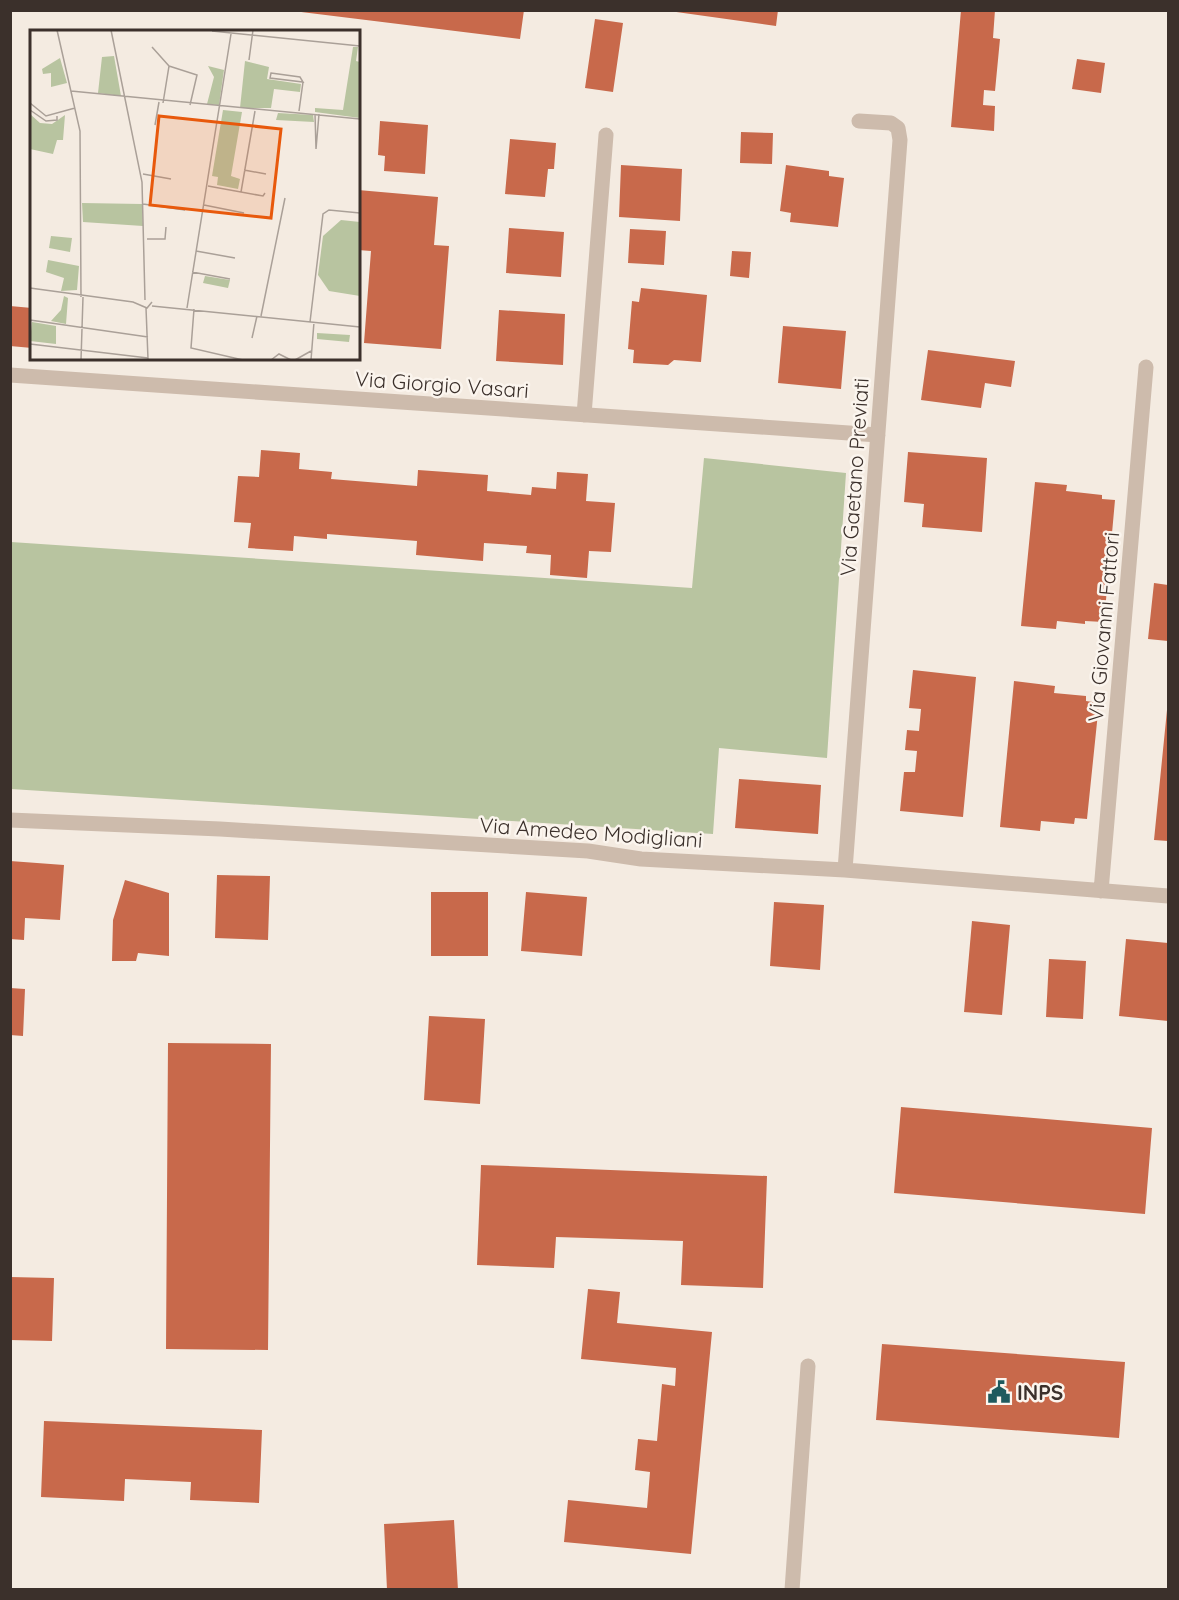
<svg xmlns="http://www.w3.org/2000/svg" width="1179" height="1600" font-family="Quicksand,sans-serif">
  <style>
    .green { fill: #b8c4a0 }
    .building { fill: #c8694b }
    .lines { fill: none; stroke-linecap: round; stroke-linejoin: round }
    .street { stroke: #cdbbac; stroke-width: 15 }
    .labels { text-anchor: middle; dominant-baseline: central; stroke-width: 5; stroke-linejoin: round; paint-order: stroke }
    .street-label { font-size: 21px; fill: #3b302b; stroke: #fbf5ee }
    .poi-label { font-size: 21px; font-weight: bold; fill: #3b302b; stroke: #fbf5ee; text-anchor: start }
    .inset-road { fill: none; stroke: #aaa098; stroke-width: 1.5 }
    .view { fill: #e8590c; fill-opacity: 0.15; stroke: #e8590c; stroke-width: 3 }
    .inset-edge { fill: none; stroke: #3b302b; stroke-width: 3 }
  </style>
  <rect width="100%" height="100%" fill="#f4ebe1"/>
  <path class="green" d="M 704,458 L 846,473 L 827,758 L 719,748 L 713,834 L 11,789 L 11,542 L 692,588 Z"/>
  <path class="building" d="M 285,10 L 524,10 L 520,39 Z
    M 662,10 L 778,10 L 776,26 Z
    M 961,10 L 995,10 L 993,38 L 1000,39 L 995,91 L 984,90 L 983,105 L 995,106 L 994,131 L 951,127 Z
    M 595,19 L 623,23 L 613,92 L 585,88 Z
    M 1077,59 L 1105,63 L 1101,93 L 1072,89 Z
    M 380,121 L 428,125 L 425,174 L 384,171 L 385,156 L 378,155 Z
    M 741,132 L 773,133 L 772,164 L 740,163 Z
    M 510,139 L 556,143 L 554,169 L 548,169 L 545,197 L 505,194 Z
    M 621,165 L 682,169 L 680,221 L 619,217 Z
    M 786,165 L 829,171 L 829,176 L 844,178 L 838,227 L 790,222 L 791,213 L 780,211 Z
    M 358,190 L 438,197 L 434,245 L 449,246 L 441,349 L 364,343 L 371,251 L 358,250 Z
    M 509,228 L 564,232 L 561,277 L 506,273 Z
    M 630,229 L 666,231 L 664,265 L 628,263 Z
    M 732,251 L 751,252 L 749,278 L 730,276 Z
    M 641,288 L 707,295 L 701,362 L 674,360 L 668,365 L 633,363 L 634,350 L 628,349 L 632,301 L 639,302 Z
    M 10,306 L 32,308 L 32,348 L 10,346 Z
    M 499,310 L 565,314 L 563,365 L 496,361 Z
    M 783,326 L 846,331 L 841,389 L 778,383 Z
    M 928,350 L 1015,361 L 1011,387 L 985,383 L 981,408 L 921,400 Z
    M 261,450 L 300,453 L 299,469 L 332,472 L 331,479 L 417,486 L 418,470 L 488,475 L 487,491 L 531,495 L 532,487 L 556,489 L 557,472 L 588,474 L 586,501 L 615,503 L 611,552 L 589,551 L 587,578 L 550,575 L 551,555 L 526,553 L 527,546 L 484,543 L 483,561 L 416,555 L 417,541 L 327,534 L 327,539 L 294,536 L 293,551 L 248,548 L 251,523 L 234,522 L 238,476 L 259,477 Z
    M 908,452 L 987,458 L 982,532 L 922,527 L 924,504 L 904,502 Z
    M 1035,482 L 1067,485 L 1066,491 L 1102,495 L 1102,499 L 1115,500 L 1104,622 L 1085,621 L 1085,624 L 1057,621 L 1056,629 L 1021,626 Z
    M 1154,583 L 1168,585 L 1168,641 L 1148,639 Z
    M 913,670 L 976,677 L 963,817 L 900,811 L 904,772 L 915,772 L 917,751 L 905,750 L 907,730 L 919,731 L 921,709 L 909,708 Z
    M 1014,681 L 1055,686 L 1054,693 L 1086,696 L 1086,701 L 1099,703 L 1087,819 L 1075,818 L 1074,824 L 1041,821 L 1040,831 L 1000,827 Z
    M 1167,710 L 1168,710 L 1168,841 L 1154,840 Z
    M 739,779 L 821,785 L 818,834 L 735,828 Z
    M 10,861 L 64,865 L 60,920 L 25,918 L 24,940 L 10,939 Z
    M 217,875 L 270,876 L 268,940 L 215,938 Z
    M 125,880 L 169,893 L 169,956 L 138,953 L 136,961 L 112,961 L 113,920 Z
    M 431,892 L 488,892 L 488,956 L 431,956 Z
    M 526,892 L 587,897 L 582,956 L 521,951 Z
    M 774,902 L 824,905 L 820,970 L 770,966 Z
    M 972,921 L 1010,925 L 1002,1015 L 964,1012 Z
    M 1126,939 L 1168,943 L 1168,1021 L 1119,1016 Z
    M 1049,959 L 1086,961 L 1083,1019 L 1046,1017 Z
    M 10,988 L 25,989 L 23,1036 L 10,1035 Z
    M 429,1016 L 485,1019 L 480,1104 L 424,1100 Z
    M 168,1043 L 271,1044 L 268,1350 L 166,1349 Z
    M 901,1107 L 1152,1128 L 1145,1214 L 894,1193 Z
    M 481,1165 L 767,1176 L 763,1288 L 681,1285 L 683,1241 L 556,1237 L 554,1268 L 477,1265 Z
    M 10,1277 L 54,1278 L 52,1341 L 10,1340 Z
    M 588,1289 L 620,1292 L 617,1323 L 712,1332 L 691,1554 L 564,1542 L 568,1500 L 647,1508 L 650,1472 L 635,1470 L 638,1439 L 657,1441 L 662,1384 L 675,1386 L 676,1368 L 581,1359 Z
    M 882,1344 L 1125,1362 L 1119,1438 L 876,1420 Z
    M 44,1421 L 262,1430 L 259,1503 L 190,1500 L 191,1482 L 125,1479 L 124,1501 L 41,1497 Z
    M 454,1520 L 458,1590 L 387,1590 L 384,1524 Z"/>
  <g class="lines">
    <path class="street" d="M 10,375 L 878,435
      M 584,415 L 606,135
      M 10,820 L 220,829 L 588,851 L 641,859 L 845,870 L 1168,896
      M 845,870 L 900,140 L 898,128 L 891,123 L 859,121
      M 1101,891 L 1146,367
      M 792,1590 L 808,1366"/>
  </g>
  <defs>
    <g id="civic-bare" transform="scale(1.8)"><path d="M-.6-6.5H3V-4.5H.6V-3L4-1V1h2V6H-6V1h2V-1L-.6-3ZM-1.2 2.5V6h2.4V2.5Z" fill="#1f5a5e" stroke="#fbf5ee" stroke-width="2.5" paint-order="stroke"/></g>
  </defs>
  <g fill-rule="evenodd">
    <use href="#civic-bare" x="999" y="1392"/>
  </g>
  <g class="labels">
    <g class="street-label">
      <text transform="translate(442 384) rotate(4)">Via Giorgio Vasari</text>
      <text transform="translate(854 477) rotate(-86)">Via Gaetano Previati</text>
      <text transform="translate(1103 627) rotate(-85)">Via Giovanni Fattori</text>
      <text transform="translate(591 832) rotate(4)">Via Amedeo Modigliani</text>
    </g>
    <g class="poi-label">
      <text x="1017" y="1392">INPS</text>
    </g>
  </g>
  <g transform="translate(30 30)">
    <rect width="330" height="330" fill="#f4ebe1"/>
    <path d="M 323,17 L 328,17 L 326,31 L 330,32 L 330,88 L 285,82 L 285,78 L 313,80 ZM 84,26 L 91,66 L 68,63 L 72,27 ZM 30,28 L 37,53 L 21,57 L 21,43 L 13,44 L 12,39 ZM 215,31 L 239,37 L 237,49 L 271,54 L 270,62 L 244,59 L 241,78 L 210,78 ZM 178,36 L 194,40 L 189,75 L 177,74 L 184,47 ZM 193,80 L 212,82 L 201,146 L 210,149 L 208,159 L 187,155 L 188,147 L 182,146 ZM 248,83 L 283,85 L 284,92 L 246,90 ZM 0,84 L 10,93 L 22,94 L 35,85 L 33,110 L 27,110 L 23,124 L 0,119 ZM 52,173 L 112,174 L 113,196 L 53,192 ZM 311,190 L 330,192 L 330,266 L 299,261 L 288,245 L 293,206 ZM 21,206 L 42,208 L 40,222 L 19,218 ZM 18,230 L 49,236 L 47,260 L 31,261 L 34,248 L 16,242 ZM 175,246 L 200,250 L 198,258 L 173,253 ZM 34,266 L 38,268 L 36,294 L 21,291 L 31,280 ZM 2,292 L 26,296 L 26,314 L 0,311 ZM 287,303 L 320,305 L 319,312 L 287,309 Z" fill="#b8c4a0"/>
    <path class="inset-road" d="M 27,0 L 50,101 L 51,267M 81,0 L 112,152 L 115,270M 182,1 L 330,16M 122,17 L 139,36 L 133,73M 219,30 L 223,0M 139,36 L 167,45 L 160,75M 241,43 L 270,47 L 273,52 L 240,48 ZM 41,61 L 330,89M 0,73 L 16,86 L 45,78M 0,80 L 16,91 L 27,90 L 27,86M 269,81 L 273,52M 285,84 L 286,119 L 289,84M 125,95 L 129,72M 214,140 L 236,144M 113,144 L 141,149M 178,156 L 233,166 L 235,163M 211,162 L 225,81M 113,174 L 155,180M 174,175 L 214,183M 117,209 L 135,209 L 136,197M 166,221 L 205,228M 162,242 L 200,249M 0,258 L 103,272 L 117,278 L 122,272M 122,276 L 330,297M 116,278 L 118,329M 157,278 L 201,4M 164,279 L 161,318 L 213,330M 231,286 L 255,168M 0,290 L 118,307M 280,292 L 293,184 L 299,180 L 330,183M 222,308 L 227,286M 0,314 L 118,328M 51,330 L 53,267M 241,330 L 249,324 L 261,330M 265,330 L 281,321M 281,330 L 284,292"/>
    <path class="view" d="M 129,86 L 251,99 L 241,188 L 120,175 Z"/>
    <rect width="330" height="330" class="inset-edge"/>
  </g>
  <rect width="1179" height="1600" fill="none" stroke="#3b302b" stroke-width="24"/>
</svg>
